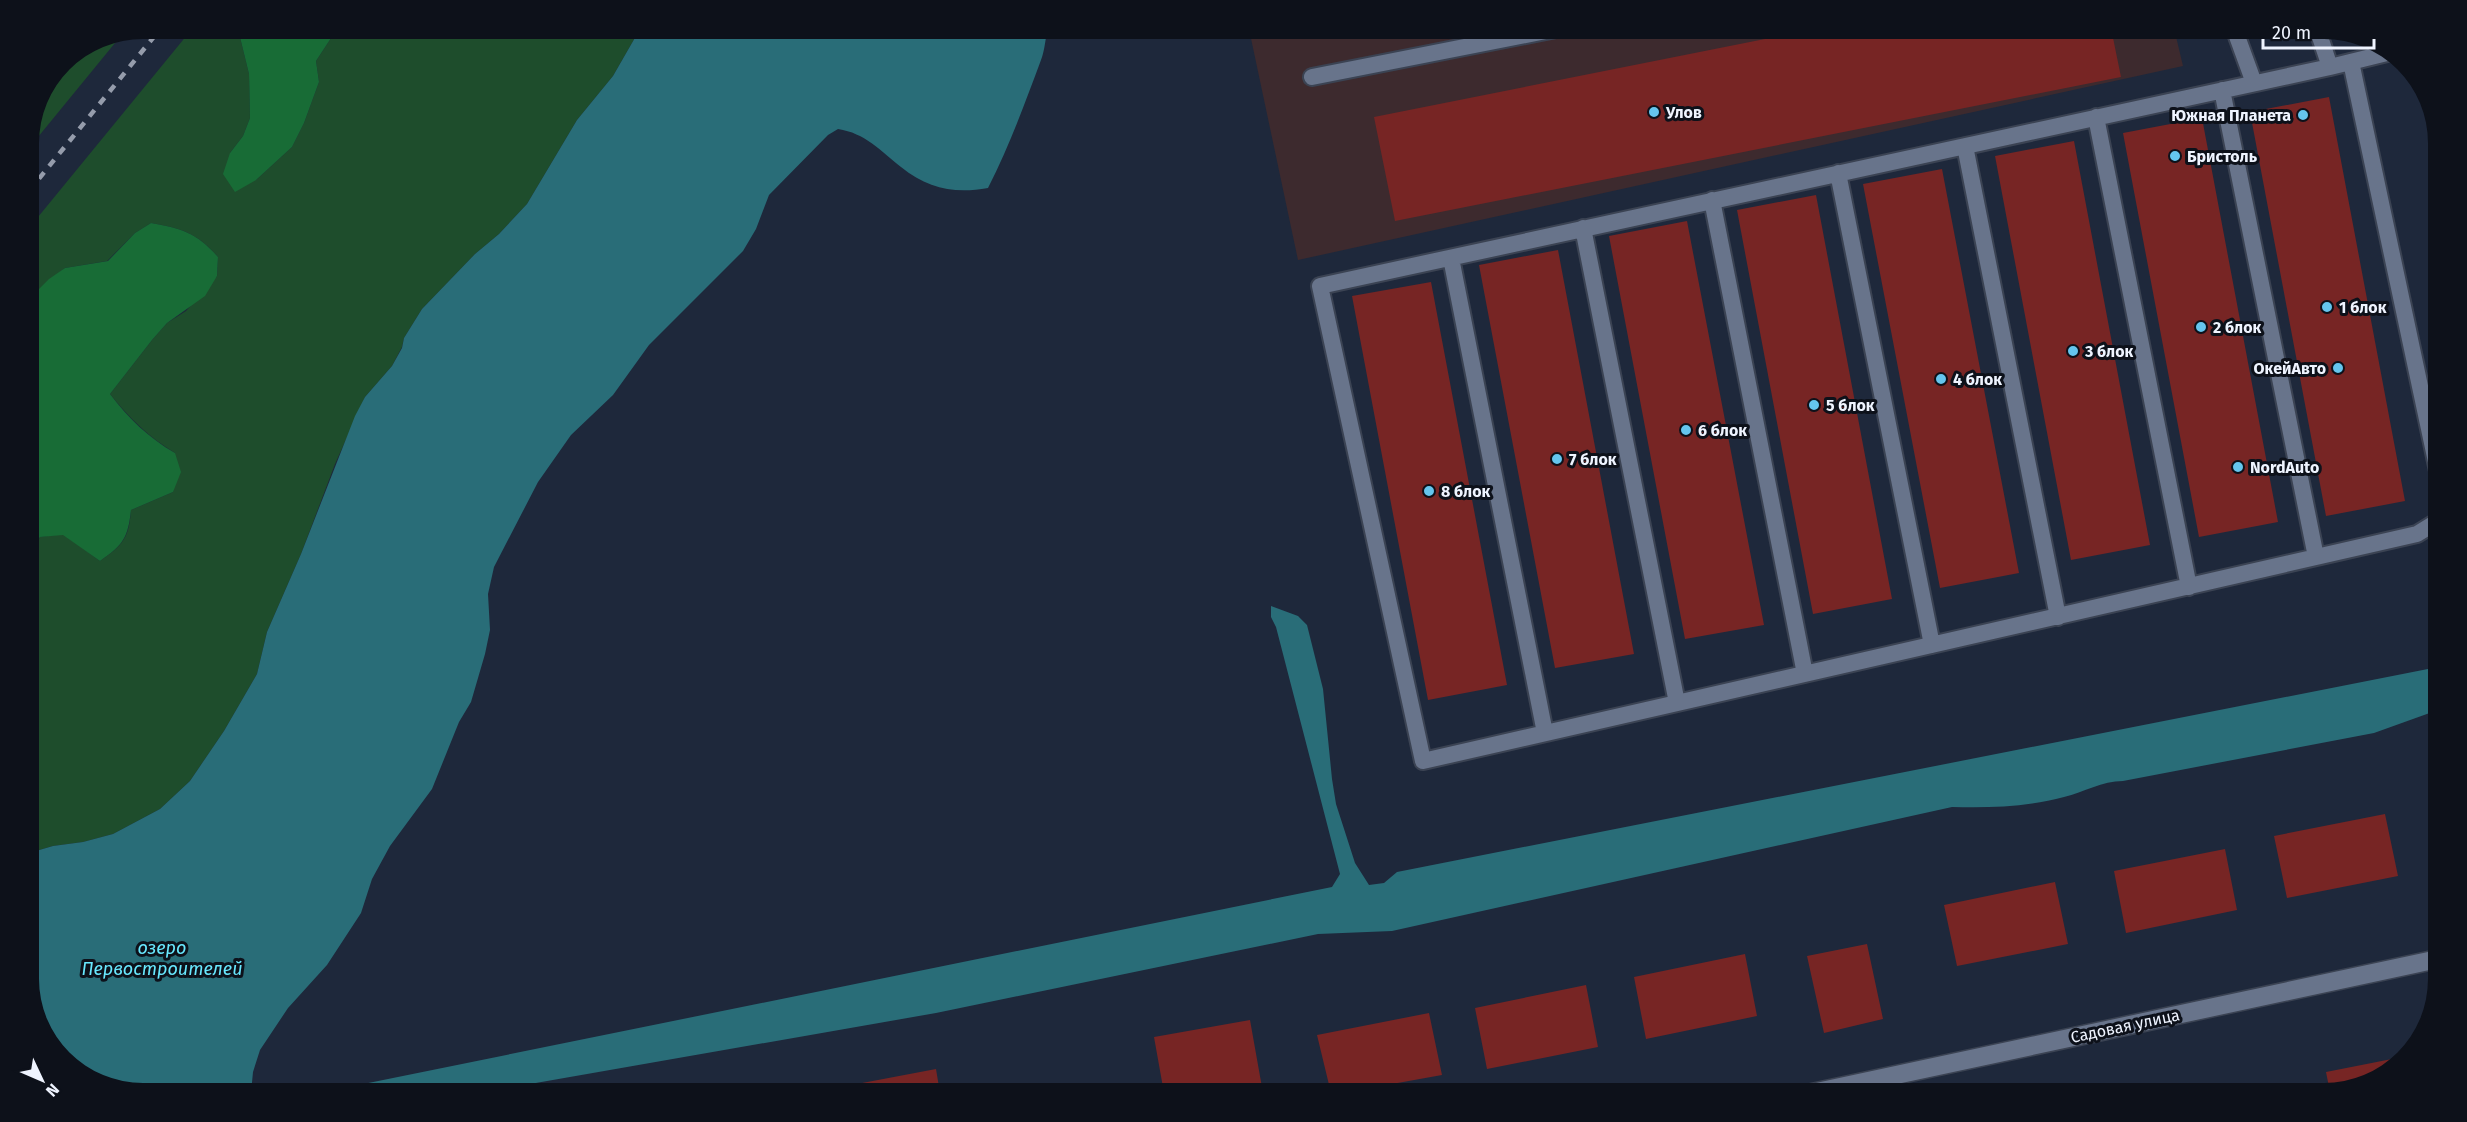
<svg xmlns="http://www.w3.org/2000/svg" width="2467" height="1122" font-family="'Fira Sans',sans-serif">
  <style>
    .commercial { fill: #3d2a2e }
    .green { fill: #1e4d2c }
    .forest { fill: #186c36 }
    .water { fill: #296d78 }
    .building { fill: #772524 }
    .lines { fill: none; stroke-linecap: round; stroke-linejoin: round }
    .service-casing { stroke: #3b4353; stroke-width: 20 }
    .minor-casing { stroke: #3b4353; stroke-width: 21 }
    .service { stroke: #68748b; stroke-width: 16 }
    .minor { stroke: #68748b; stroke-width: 18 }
    .rail { stroke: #959cab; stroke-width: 4.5; stroke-dasharray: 8 8; stroke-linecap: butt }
    .poi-dot { fill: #65c5ee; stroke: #0d111a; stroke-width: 2 }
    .labels { text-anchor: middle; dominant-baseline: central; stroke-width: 6; stroke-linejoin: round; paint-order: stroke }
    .poi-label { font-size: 16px; font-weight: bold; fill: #eff4ff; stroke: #0d111a; text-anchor: start }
    .street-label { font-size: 16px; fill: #eff4ff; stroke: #0d111a }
    .water-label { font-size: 18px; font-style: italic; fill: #68e8fe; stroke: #0d111a }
  </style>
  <rect width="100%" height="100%" fill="#1e283b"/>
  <path class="commercial" d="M 2174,28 L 2183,66 L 1298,260 L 1249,29 Z"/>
  <path class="green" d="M 192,29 L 238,29 L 249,74 L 250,118 L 243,136 L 230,153 L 256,180 L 292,147 L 304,123 L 319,82 L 316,61 L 337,29 L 640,29 L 613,76 L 577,120 L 527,204 L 499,234 L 475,254 L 422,309 L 404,338 L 402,347 L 392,366 L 365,397 L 335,464 L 301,554 L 267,632 L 257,674 L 224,731 L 190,781 L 160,809 L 113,834 L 83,842 L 53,846 L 29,853 L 29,552 L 40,537 L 63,534 L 100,561 C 123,545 129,538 131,510 L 173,492 L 175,453 C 149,437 129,418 110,394 L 152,340 L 167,323 L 186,311 L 217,276 L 218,257 C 197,233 181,228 151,223 L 135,233 L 107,261 L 65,268 L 34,294 L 29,311 L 29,228 Z
    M 124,32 L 29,148 L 29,136 L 62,62 L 100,37 Z
    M 29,315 C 33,329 38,344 29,357 Z"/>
  <path class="forest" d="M 238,29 L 337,29 L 316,61 L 319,82 L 304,123 L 292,147 L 256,180 L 235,192 L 223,174 L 230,153 L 243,136 L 250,118 L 249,74 Z
    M 151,223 C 181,228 197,233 218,257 L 217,276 L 205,296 L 167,323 L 152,340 L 110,394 C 128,418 149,438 175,453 L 181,472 L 173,492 L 131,510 C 128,538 123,545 100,561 L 63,535 L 40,537 L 29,552 L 29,357 L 32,353 L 35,333 L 29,315 L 34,294 L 49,279 L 65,268 L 108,261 L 135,233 Z"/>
  <path class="water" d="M 640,29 L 1048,29 C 1045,39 1045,50 1041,60 C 1025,103 1009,147 988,188 C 955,194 928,189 901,167 C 881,151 865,133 838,129 L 828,135 L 769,195 L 756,229 L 743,251 L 649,345 L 613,395 L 571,435 L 538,482 L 494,567 L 488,594 L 490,630 L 485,654 L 471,702 L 459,722 L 432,789 L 390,846 L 372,879 L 361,913 L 327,965 L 288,1008 L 260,1050 L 253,1072 L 251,1093 L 143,1093 L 99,1085 L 48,1043 L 29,986 L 29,853 L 53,846 L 83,842 L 113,834 L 160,809 L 190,781 L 224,731 L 257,674 L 267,632 L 301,554 L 355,416 L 365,397 L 392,366 L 402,348 L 404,338 L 422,309 L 475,254 L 499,234 L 527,204 L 577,120 L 613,76 Z
    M 1271,606 L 1298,616 L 1307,625 L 1323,689 L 1332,779 L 1336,804 L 1355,863 L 1369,885 L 1384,883 L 1397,872 L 2438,667 L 2438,710 L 2374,733 L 2123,781 C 2102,781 2084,792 2064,797 C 2027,807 1990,808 1952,807 L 1392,931 L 1318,934 L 936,1013 L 530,1084 L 458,1093 L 319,1093 L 1332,887 L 1340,874 L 1276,627 L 1271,617 Z"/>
  <path class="building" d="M 1820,28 L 2111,28 L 2121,77 L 1395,221 L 1374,117 Z
    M 2329,97 L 2405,501 L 2326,516 L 2250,112 Z
    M 2202,118 L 2278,522 L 2199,537 L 2123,133 Z
    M 2074,141 L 2150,545 L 2071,560 L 1995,156 Z
    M 1942,169 L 2019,573 L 1940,588 L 1863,184 Z
    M 1816,195 L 1892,599 L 1813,614 L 1737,210 Z
    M 1687,221 L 1764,625 L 1685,639 L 1609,236 Z
    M 1558,250 L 1634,654 L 1555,668 L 1479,265 Z
    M 1431,282 L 1507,685 L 1428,700 L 1352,296 Z
    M 2385,814 L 2398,876 L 2287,898 L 2274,836 Z
    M 2225,849 L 2237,910 L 2126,933 L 2114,871 Z
    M 2055,882 L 2068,944 L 1957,966 L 1944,905 Z
    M 1867,944 L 1883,1019 L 1824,1033 L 1807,956 Z
    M 1745,954 L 1757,1016 L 1646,1039 L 1634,977 Z
    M 1586,985 L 1598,1047 L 1487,1069 L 1475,1008 Z
    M 1429,1013 L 1442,1075 L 1342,1093 L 1331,1093 L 1317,1035 Z
    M 1250,1020 L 1263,1093 L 1164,1093 L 1154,1037 Z
    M 2402,1057 L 2388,1074 L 2330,1092 L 2326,1072 Z
    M 936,1069 L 940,1093 L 842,1093 L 841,1087 Z
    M 1112,1085 L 1114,1093 L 1074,1093 L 1074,1092 Z
    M 2288,1086 L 2289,1093 L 2260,1093 Z"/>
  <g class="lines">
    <g class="service-casing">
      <path id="service" d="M 2234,28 L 2254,83
        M 2317,28 L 2330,67
        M 2387,53 L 2330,67 L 1320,286 L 1423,761 L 2417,534 L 2438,521
        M 2351,62 L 2438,471
        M 1312,77 L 1561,28
        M 2222,90 L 2316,557
        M 2096,117 L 2189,587
        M 1965,146 L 2058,617
        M 1838,173 L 1932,645
        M 1712,200 L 1805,674
        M 1583,228 L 1677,703
        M 1451,258 L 1545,733"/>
    </g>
    <g class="minor-casing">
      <path id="minor" d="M 1812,1093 L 2438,959"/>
    </g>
    <use href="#service" class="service"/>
    <use href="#minor" class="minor"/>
    <path class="rail" d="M 29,191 L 161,28"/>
  </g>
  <g class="poi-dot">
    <circle cx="1654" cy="112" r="6"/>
    <circle cx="2303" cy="115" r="6"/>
    <circle cx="2175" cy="156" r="6"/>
    <circle cx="2327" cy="307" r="6"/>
    <circle cx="2201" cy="327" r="6"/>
    <circle cx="2073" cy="351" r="6"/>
    <circle cx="2338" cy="368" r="6"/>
    <circle cx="1941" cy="379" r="6"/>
    <circle cx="1814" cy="405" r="6"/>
    <circle cx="1686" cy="430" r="6"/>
    <circle cx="1557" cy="459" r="6"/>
    <circle cx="2238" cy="467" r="6"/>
    <circle cx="1429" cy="491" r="6"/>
  </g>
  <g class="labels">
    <g class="poi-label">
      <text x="1666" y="112">Улов</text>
      <text x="2291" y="115" text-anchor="end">Южная Планета</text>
      <text x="2187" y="156">Бристоль</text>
      <text x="2339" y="307">1 блок</text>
      <text x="2213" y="327">2 блок</text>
      <text x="2085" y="351">3 блок</text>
      <text x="2326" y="368" text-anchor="end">ОкейАвто</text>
      <text x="1953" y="379">4 блок</text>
      <text x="1826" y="405">5 блок</text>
      <text x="1698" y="430">6 блок</text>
      <text x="1569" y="459">7 блок</text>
      <text x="2250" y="467">NordAuto</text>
      <text x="1441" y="491">8 блок</text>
    </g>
    <g class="street-label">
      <text transform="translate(2125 1026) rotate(-12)">Садовая улица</text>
    </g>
    <g class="water-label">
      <text x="162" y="948">озеро<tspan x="162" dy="21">Первостроителей</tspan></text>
    </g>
  </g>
  <path d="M0 0H2467V1122H0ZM143 39H2324A104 104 0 0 1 2428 143V979A104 104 0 0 1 2324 1083H143A104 104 0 0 1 39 979V143A104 104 0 0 1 143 39Z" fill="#0d111a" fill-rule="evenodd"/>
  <g transform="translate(42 1080) rotate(134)" stroke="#0d111a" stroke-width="4.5" paint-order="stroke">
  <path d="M0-4.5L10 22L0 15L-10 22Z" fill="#eff4ff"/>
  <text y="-9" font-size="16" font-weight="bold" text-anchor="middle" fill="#eff4ff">N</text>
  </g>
  <path d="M2263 39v9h111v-9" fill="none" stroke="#eff4ff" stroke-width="3"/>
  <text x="2272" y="39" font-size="18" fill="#eff4ff" stroke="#0d111a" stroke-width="4.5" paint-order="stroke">20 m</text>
</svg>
